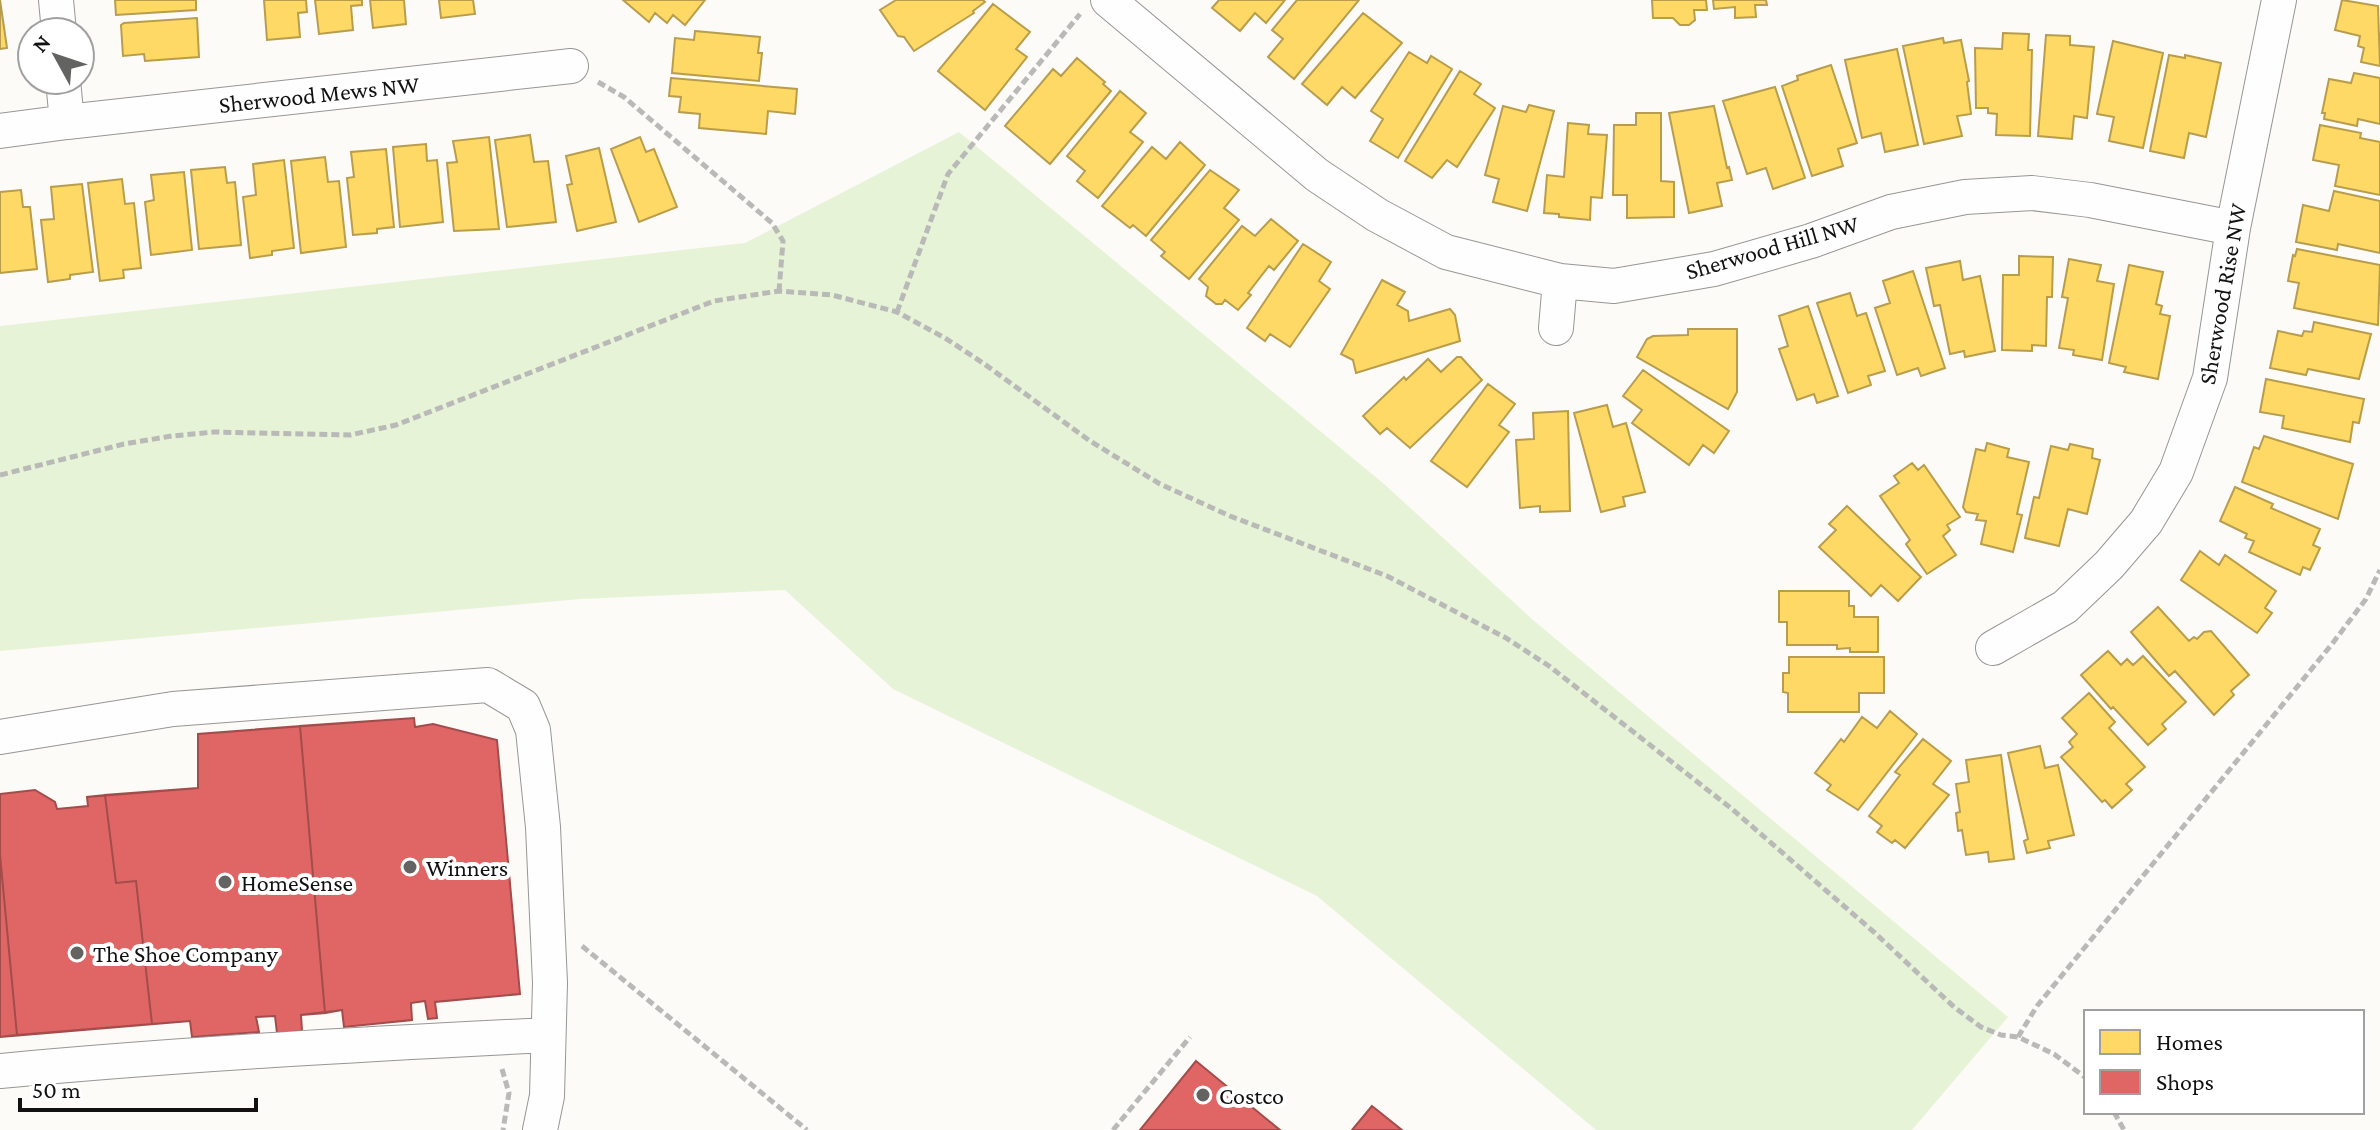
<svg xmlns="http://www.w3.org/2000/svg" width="2380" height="1130" font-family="'Crimson Pro',serif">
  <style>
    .green { fill: #e7f3d6 }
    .homes { fill: #ffd966; stroke: #b89d4c; stroke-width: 2 }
    .shops { fill: #e06666; stroke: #a24c4c; stroke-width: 2 }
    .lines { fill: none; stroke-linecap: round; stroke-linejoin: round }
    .minor-casing { stroke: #979695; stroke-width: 36 }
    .path { stroke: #b9b9b8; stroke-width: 5; stroke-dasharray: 8 4; stroke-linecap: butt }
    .minor { stroke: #fffefe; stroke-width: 34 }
    .poi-dot { fill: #636362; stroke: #fff; stroke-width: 3 }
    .labels { text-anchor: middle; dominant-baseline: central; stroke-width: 8; stroke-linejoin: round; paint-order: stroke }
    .street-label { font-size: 24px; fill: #111; stroke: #fff }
    .poi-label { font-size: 24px; fill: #111; stroke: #fff; text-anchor: start }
  </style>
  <rect width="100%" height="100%" fill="#fcfbf7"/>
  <path class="green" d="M 959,132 L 1384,484 L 1533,620 L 2008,1017 L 1912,1130 L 1596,1130 L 1317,896 L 893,689 L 785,590 L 580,599 L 0,651 L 0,326 L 745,243 Z"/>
  <path class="homes" d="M 0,0 L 7,48 L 0,49 Z
    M 115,0 L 196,0 L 196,10 L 116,15 Z
    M 264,0 L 306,0 L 307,12 L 298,13 L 300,37 L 267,40 Z
    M 315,0 L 362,0 L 362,5 L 351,6 L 353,30 L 319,34 Z
    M 370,0 L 404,0 L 406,24 L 373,28 Z
    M 439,0 L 473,0 L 475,14 L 441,18 Z
    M 623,0 L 705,0 L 685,25 L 673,15 L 667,23 L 655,13 L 649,22 Z
    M 896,0 L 983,0 L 985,2 L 973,11 L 974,13 L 914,51 L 904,37 L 898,36 L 880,10 Z
    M 1219,0 L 1285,0 L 1266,23 L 1255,13 L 1240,31 L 1212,8 Z
    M 1297,0 L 1359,0 L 1294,79 L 1268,57 L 1283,39 L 1272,30 Z
    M 1652,0 L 1706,0 L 1707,10 L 1694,10 L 1695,20 L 1689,25 L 1680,25 L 1673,18 L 1653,18 Z
    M 1713,0 L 1766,0 L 1767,5 L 1755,5 L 1756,17 L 1735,18 L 1735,7 L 1714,9 Z
    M 2342,0 L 2378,6 L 2380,66 L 2361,62 L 2364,48 L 2358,46 L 2360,36 L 2335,30 Z
    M 993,4 L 1030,32 L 1016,49 L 1027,57 L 985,110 L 938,71 Z
    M 1363,13 L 1402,43 L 1355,98 L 1342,87 L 1327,105 L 1302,84 Z
    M 197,18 L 199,57 L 145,61 L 144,54 L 123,56 L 121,25 L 124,23 Z
    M 695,31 L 760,37 L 758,53 L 762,53 L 759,81 L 672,73 L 675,38 L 694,40 Z
    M 2003,33 L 2029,34 L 2028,50 L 2032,50 L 2030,136 L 1996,135 L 1997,114 L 1988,113 L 1988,108 L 1976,108 L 1975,48 L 2002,49 Z
    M 2046,35 L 2070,36 L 2070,45 L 2094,47 L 2087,118 L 2074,116 L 2072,139 L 2038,136 Z
    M 1943,38 L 1944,43 L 1961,40 L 1969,81 L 1967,82 L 1971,114 L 1957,116 L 1962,136 L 1924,144 L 1903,46 Z
    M 2113,41 L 2163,53 L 2143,148 L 2109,141 L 2114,117 L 2097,114 Z
    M 1897,49 L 1918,145 L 1885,152 L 1881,133 L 1862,138 L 1845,60 Z
    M 1409,52 L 1427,63 L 1431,56 L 1452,69 L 1398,158 L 1370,141 L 1383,119 L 1371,111 Z
    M 2169,55 L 2185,58 L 2185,55 L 2221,63 L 2206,137 L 2189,133 L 2184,158 L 2150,151 Z
    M 1077,58 L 1105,82 L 1103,84 L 1111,91 L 1050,164 L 1005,126 L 1053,69 L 1061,76 Z
    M 1831,65 L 1857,143 L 1838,149 L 1843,166 L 1812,176 L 1782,86 L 1798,80 L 1797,76 Z
    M 1460,71 L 1481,84 L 1474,94 L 1495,108 L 1457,167 L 1447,160 L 1432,178 L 1405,161 Z
    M 2354,73 L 2380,78 L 2380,124 L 2358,119 L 2357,126 L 2324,119 L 2325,113 L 2322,113 L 2329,79 L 2351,83 Z
    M 671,78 L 797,89 L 795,114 L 768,111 L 766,134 L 699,128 L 700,114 L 679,112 L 681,97 L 669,96 Z
    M 1775,87 L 1805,178 L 1773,189 L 1766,168 L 1747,174 L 1723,101 Z
    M 1120,91 L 1146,113 L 1130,132 L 1143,142 L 1098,198 L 1077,181 L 1085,171 L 1067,156 Z
    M 1529,105 L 1554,111 L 1527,211 L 1493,202 L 1499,179 L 1485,175 L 1503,106 L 1526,112 Z
    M 1714,106 L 1727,168 L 1729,167 L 1732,180 L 1717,183 L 1722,206 L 1689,213 L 1669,113 Z
    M 1636,113 L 1661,113 L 1661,181 L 1674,182 L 1674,217 L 1627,218 L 1627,195 L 1613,195 L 1614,125 L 1636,125 Z
    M 1568,123 L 1589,125 L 1588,134 L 1607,135 L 1602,198 L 1591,197 L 1590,220 L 1559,217 L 1559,214 L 1544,213 L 1547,175 L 1564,177 Z
    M 2320,125 L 2361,133 L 2360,138 L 2380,142 L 2380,195 L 2335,186 L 2339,165 L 2313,160 Z
    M 530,135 L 534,162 L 548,161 L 556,222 L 507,227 L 495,140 Z
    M 489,137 L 499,229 L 454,231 L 447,163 L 457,162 L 453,141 Z
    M 640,137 L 646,152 L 654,149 L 677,207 L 639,222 L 611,149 Z
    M 1180,142 L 1205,165 L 1146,236 L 1133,225 L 1130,228 L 1102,206 L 1152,147 L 1166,159 Z
    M 426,144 L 427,161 L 437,160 L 443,222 L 400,227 L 393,147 Z
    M 599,148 L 616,222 L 577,231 L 567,185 L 572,184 L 566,156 Z
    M 386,149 L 394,227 L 377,229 L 377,233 L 353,235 L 347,178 L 354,177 L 351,152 Z
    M 325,157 L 328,182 L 339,181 L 346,247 L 301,253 L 291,161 Z
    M 284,160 L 294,248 L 272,251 L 272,255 L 250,258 L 243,197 L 256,195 L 253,164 Z
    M 225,167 L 227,183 L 235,182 L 241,245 L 199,249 L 191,170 Z
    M 1210,170 L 1239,190 L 1224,208 L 1239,220 L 1189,279 L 1161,256 L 1165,252 L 1151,240 Z
    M 184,172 L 192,250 L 151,255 L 145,202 L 154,200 L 151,175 Z
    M 122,179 L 125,204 L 134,203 L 141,268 L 123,270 L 124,278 L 100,281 L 88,183 Z
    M 82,184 L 93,272 L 70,275 L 70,279 L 48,282 L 41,220 L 54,219 L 51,187 Z
    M 21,190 L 23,207 L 30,207 L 37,269 L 0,273 L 0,192 Z
    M 2334,191 L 2380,201 L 2380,253 L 2338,244 L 2337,250 L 2296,242 L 2303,205 L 2329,211 Z
    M 1271,219 L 1298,241 L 1274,270 L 1269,266 L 1248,293 L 1251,295 L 1238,310 L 1225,300 L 1222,304 L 1216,304 L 1206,296 L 1208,287 L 1199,279 L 1242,226 L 1255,236 Z
    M 1303,244 L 1331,262 L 1319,281 L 1330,289 L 1290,347 L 1270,334 L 1265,341 L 1247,328 Z
    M 2297,249 L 2380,265 L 2378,325 L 2294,308 L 2299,283 L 2288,281 L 2293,255 L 2295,256 Z
    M 2019,256 L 2053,257 L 2052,297 L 2047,297 L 2046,346 L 2032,345 L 2032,351 L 2002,350 L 2003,275 L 2019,275 Z
    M 2069,259 L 2101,265 L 2097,281 L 2114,284 L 2102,360 L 2073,355 L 2074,350 L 2059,348 L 2068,298 L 2062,297 Z
    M 1960,261 L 1963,280 L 1980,276 L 1995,351 L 1965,357 L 1964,351 L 1950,354 L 1940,305 L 1934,306 L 1926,268 Z
    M 2129,265 L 2163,272 L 2156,304 L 2162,306 L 2160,314 L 2170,316 L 2158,379 L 2124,372 L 2126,367 L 2109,363 Z
    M 1913,271 L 1945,368 L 1921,376 L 1918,368 L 1897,375 L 1875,308 L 1890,303 L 1883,281 Z
    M 1382,280 L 1405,292 L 1397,305 L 1408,311 L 1409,321 L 1450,309 L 1455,315 L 1460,341 L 1356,373 L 1353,360 L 1341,354 Z
    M 1850,293 L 1857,316 L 1866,313 L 1885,371 L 1868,376 L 1871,385 L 1848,393 L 1817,303 Z
    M 1808,306 L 1838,396 L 1817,403 L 1814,394 L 1797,400 L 1779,349 L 1788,346 L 1779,316 Z
    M 2314,322 L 2371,334 L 2359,379 L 2308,369 L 2306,375 L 2270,368 L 2278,331 L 2302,336 L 2304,331 L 2312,332 Z
    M 1688,329 L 1737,329 L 1737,392 L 1728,409 L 1637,357 L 1647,339 L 1653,336 L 1688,335 Z
    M 1457,357 L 1461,357 L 1482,380 L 1410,448 L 1387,428 L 1380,434 L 1363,416 L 1404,377 L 1406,380 L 1428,359 L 1441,372 Z
    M 1643,370 L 1729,431 L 1714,453 L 1703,445 L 1689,465 L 1632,423 L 1642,410 L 1623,396 Z
    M 2266,379 L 2364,399 L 2359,423 L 2353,422 L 2350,442 L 2282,428 L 2284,416 L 2260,412 Z
    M 1488,384 L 1515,404 L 1499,425 L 1509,432 L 1467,487 L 1431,461 Z
    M 1607,405 L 1613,427 L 1626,423 L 1645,492 L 1623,497 L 1625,506 L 1601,512 L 1574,413 Z
    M 1568,411 L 1570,511 L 1540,512 L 1540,506 L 1520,508 L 1516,440 L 1534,439 L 1533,413 Z
    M 2264,436 L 2353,464 L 2338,519 L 2242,482 L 2254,447 L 2259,449 Z
    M 1987,443 L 2009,449 L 2007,457 L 2029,462 L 2017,514 L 2022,515 L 2013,552 L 1981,544 L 1986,521 L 1976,520 L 1978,514 L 1966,512 L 1963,507 L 1976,449 L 1985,451 Z
    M 2070,444 L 2093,449 L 2092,458 L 2100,460 L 2087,514 L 2068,509 L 2059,546 L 2025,538 L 2034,497 L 2039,498 L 2051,446 L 2068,450 Z
    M 1912,463 L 1918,470 L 1924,465 L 1960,517 L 1947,525 L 1950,530 L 1943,536 L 1956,555 L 1927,574 L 1906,544 L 1910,540 L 1880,496 L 1899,483 L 1894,476 Z
    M 2235,487 L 2273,504 L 2271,508 L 2320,529 L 2313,545 L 2320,548 L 2310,570 L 2303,567 L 2300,575 L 2249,552 L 2254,541 L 2245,538 L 2247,534 L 2220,521 Z
    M 1847,506 L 1921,577 L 1898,601 L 1881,585 L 1871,596 L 1819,547 L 1836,530 L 1829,524 Z
    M 2200,551 L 2219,565 L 2225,555 L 2276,591 L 2265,608 L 2272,613 L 2257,633 L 2181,580 Z
    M 1779,591 L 1849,591 L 1849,606 L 1854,606 L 1854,617 L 1878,617 L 1878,652 L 1850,652 L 1850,648 L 1837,649 L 1837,645 L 1787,645 L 1787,622 L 1779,622 Z
    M 2158,607 L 2189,641 L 2194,637 L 2197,639 L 2204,632 L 2211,631 L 2249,675 L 2231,691 L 2234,695 L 2214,715 L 2175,671 L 2169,676 L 2131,632 Z
    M 2108,651 L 2121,665 L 2127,659 L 2133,665 L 2143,656 L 2186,702 L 2162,724 L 2166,729 L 2148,745 L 2113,707 L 2111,709 L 2081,675 Z
    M 1789,657 L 1884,657 L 1884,693 L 1859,693 L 1859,712 L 1788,712 L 1788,693 L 1783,692 L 1783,673 L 1789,673 Z
    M 2089,693 L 2115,722 L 2109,728 L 2145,767 L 2126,784 L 2132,790 L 2112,808 L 2105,800 L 2102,802 L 2061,757 L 2073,747 L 2069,742 L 2077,734 L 2062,718 Z
    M 1890,711 L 1917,734 L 1858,810 L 1827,790 L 1831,785 L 1815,773 L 1841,739 L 1844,742 L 1862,717 L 1877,728 Z
    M 1923,739 L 1951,761 L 1933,784 L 1949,795 L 1905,848 L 1895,840 L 1892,843 L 1877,832 L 1882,826 L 1869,816 L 1900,775 L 1895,772 Z
    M 2040,746 L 2045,768 L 2058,765 L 2074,835 L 2048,841 L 2050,848 L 2027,853 L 2024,841 L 2028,839 L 2008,753 Z
    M 2001,755 L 2014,859 L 1989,862 L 1988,852 L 1966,855 L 1962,830 L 1958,831 L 1956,813 L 1960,812 L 1956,784 L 1969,782 L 1966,760 Z"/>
  <path class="shops" d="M 414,718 L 415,727 L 433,724 L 497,740 L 520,994 L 435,1002 L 437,1018 L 428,1019 L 425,1001 L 411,1003 L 412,1020 L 344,1027 L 342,1010 L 301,1015 L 302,1031 L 277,1033 L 275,1016 L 256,1017 L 259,1032 L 192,1037 L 190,1021 L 0,1037 L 0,794 L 35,790 L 55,802 L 57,809 L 88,806 L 87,797 L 198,788 L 198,734 Z
    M 414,718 L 415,727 L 433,724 L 497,740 L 520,994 L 435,1002 L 437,1018 L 428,1019 L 425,1001 L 411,1003 L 412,1020 L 344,1027 L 342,1010 L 325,1013 L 300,726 Z
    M 300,726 L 325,1013 L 301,1015 L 302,1031 L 277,1033 L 275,1016 L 256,1017 L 259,1032 L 192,1037 L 190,1021 L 152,1024 L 136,881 L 116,883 L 105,795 L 198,788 L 198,734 Z
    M 35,790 L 55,802 L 57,809 L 88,806 L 87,797 L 105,795 L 116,883 L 136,881 L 152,1024 L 17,1035 L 0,855 L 0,794 Z
    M 0,855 L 17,1035 L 0,1037 Z
    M 1196,1061 L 1280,1130 L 1140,1130 Z
    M 1372,1106 L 1402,1130 L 1352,1130 Z"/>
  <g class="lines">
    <g class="minor-casing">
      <path id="minor" d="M 56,0 L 59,32
        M 1108,0 L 1317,175 L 1377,215 L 1446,252 L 1560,281 L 1614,286 L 1714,269 L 1811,241 L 1891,212 L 1965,197 L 2032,193 L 2090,200 L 2233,228
        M 67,122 L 571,66
        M 0,131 L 67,122 L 63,80
        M 1556,328 L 1560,281
        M 1993,648 L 2065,607 L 2109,565 L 2146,522 L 2176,472 L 2210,378 L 2233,228 L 2279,0
        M 0,737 L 173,709 L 488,685 L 523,706 L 533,730 L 543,827 L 550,983 L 547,1096 L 540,1130
        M 0,1071 C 182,1054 365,1044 548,1035"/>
    </g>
    <path class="path" d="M 598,82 L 624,97 L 772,223 L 783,241 L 779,291
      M 897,312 L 948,174 L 1080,14
      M 0,475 L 124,444 L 172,436 L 214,432 L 350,435 L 396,425 L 714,301 L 779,291 L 832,295 L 897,312 L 945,338 L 983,363 L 1090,441 L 1160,484 L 1230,516 L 1387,576 L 1506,638 L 1549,666 L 1732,809 L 1875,933 L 1954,1007 L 1981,1027 L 2001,1035 L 2018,1037 L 2054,1054 L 2086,1078
      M 582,946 L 807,1130
      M 2018,1037 L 2037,1006 L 2332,644 L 2366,599 L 2380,570
      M 502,1069 L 509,1093 L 503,1130
      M 2114,1112 L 2124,1130
      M 1113,1130 L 1190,1037"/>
    <use href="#minor" class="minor"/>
  </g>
  <g class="poi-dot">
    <circle cx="410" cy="867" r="8"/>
    <circle cx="225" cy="882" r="8"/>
    <circle cx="77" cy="953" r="8"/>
    <circle cx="1203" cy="1095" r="8"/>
  </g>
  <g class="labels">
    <g class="street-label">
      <text transform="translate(319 94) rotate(-6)">Sherwood Mews NW</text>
      <text transform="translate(1772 247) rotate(-16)">Sherwood Hill NW</text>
      <text transform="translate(2222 294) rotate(-80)">Sherwood Rise NW</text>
    </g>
    <g class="poi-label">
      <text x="426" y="867">Winners</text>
      <text x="241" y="882">HomeSense</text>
      <text x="93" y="953">The Shoe Company</text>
      <text x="1219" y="1095">Costco</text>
    </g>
  </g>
  <rect x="2084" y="1010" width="280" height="104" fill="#ffffff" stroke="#a0a0a0" stroke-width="2"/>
  <rect x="2100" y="1030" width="40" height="24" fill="#ffd966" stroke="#a0a0a0" stroke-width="2"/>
  <text x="2156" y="1050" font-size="24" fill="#111111">Homes</text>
  <rect x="2100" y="1070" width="40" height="24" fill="#e06666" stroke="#a0a0a0" stroke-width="2"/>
  <text x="2156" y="1090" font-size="24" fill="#111111">Shops</text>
  <g transform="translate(56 56) rotate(310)"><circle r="38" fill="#ffffff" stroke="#a0a0a0" stroke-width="2"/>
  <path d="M0-6L14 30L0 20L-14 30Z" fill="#636362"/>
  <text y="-12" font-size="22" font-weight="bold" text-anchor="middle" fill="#111111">N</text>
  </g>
  <path d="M20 1098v12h236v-12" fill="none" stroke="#111111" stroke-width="4"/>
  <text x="32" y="1098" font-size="24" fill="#111111" stroke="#ffffff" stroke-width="6" paint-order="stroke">50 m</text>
</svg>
